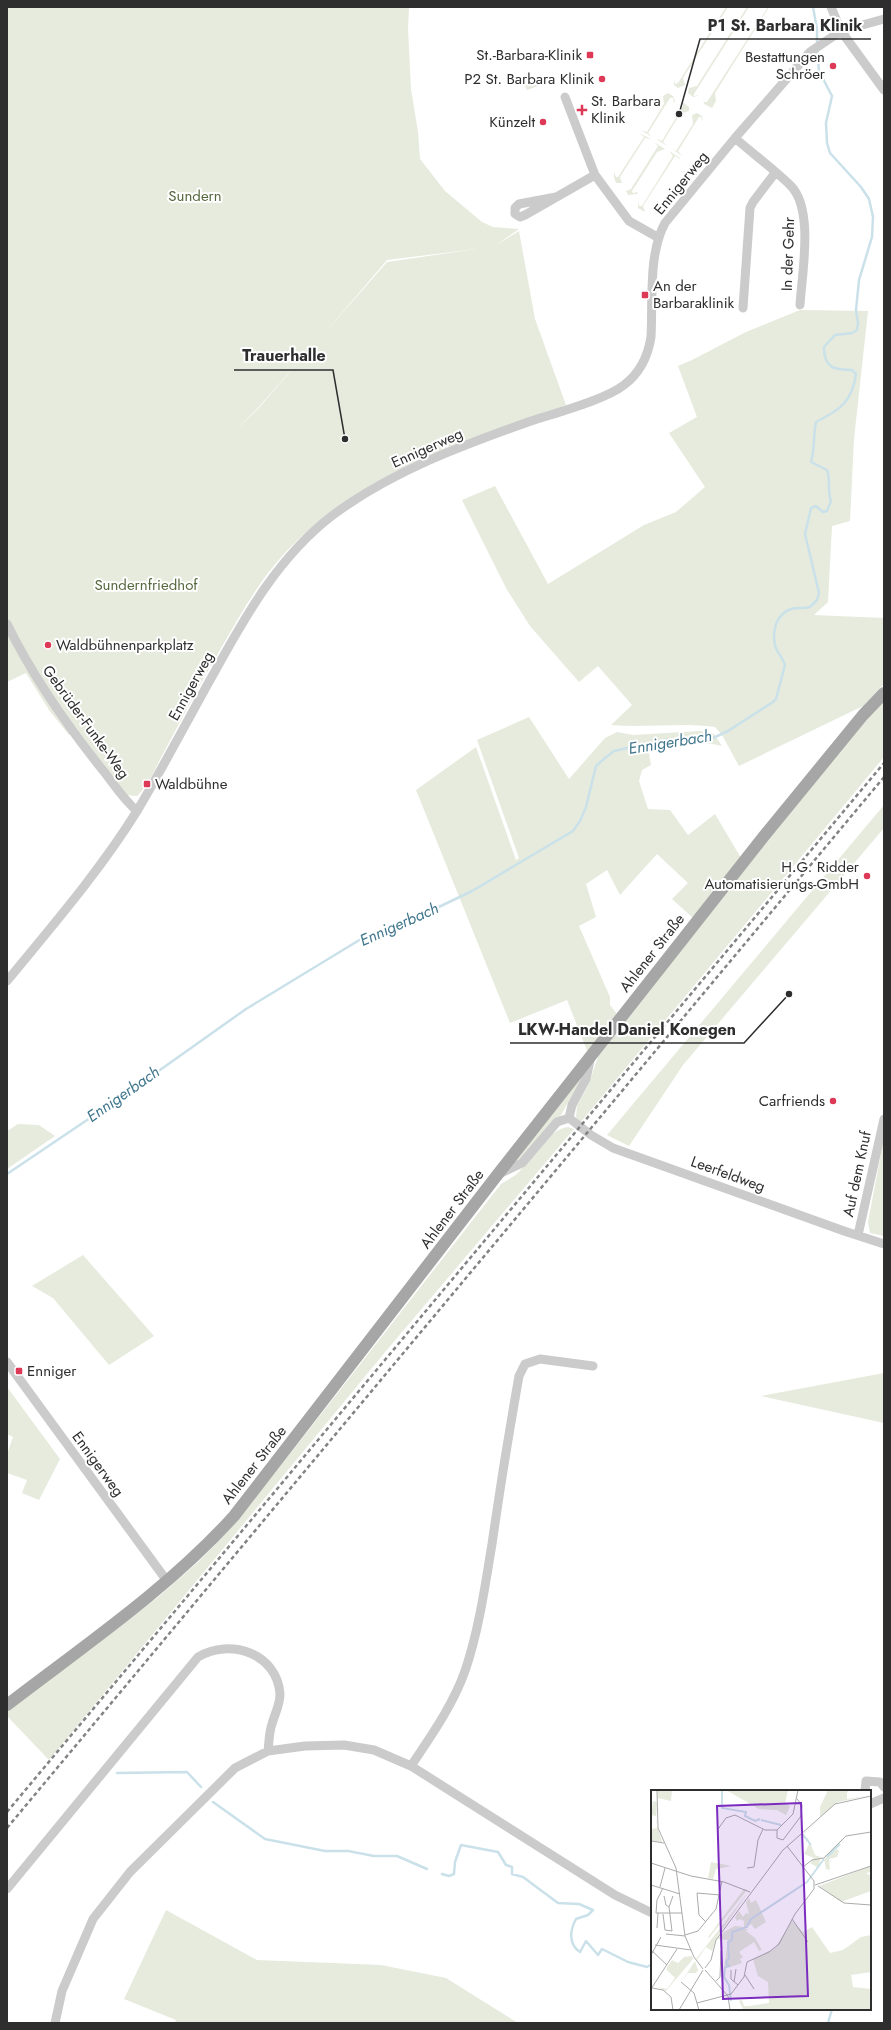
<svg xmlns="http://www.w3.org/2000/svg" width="891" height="2030" font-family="Jost,sans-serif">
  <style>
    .green { fill: #e6ebdd; fill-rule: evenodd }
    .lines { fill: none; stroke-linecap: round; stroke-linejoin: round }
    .stream { stroke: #cae1ea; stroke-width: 2.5 }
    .minor { stroke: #cbcbcb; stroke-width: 9 }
    .major { stroke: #a6a6a6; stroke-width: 12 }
    .rail { stroke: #838383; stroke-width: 2.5; stroke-dasharray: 4 3; stroke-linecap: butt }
    .poi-dot { fill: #dd3956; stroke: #fff; stroke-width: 1.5 }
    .labels { text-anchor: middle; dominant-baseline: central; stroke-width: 4; stroke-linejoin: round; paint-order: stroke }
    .poi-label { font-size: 15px; fill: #2e2e2e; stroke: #fff; text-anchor: end }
    .street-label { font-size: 15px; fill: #2e2e2e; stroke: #fff }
    .park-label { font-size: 15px; fill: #56683e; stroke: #fff }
    .water-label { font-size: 16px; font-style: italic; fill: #40778d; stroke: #fff }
    .inset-river { fill: none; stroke: #cae1ea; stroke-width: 2 }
    .inset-road { fill: none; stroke: #ababab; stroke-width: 1 }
    .view { fill: #7b2cbf; fill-opacity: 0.15; stroke: #7b2cbf; stroke-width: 2 }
    .inset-edge { fill: none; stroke: #2e2e2e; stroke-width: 2 }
    .leader { fill: none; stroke: #2e2e2e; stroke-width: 1.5 }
    .callout-dot { fill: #2e2e2e; stroke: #fff; stroke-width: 1.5 }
    .callout-label { font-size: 16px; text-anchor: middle; font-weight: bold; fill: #2e2e2e; stroke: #fff; stroke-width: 4; stroke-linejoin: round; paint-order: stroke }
  </style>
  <rect width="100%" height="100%" fill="#fff"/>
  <path class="green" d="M 7,7 L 409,7 L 408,29 L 411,89 L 418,132 L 420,159 L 445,191 L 482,222 L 493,227 L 519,229 L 496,245 L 519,231 L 535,319 L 566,405 C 463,441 361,471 284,554 C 258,582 239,617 220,650 C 200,684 182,718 164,752 C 156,766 149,785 137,796 L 125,795 L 78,734 L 78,729 L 69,735 L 49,710 L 26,673 L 7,682 ZM 476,249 L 387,262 L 323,335 L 387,260 ZM 310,349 L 257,410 L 235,431 L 256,410 Z
    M 726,7 L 728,7 L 683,78 L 685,85 L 678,88 L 674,85 L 674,78 L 675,84 L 678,83 Z
    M 747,7 L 749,7 L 694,94 L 694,96 L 700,95 L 693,97 L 688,93 L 689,88 L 697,86 Z
    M 768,7 L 769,7 L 715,93 L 716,101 L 712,108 L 704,104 L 703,97 L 704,102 L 707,102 Z
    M 532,82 L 537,83 L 538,86 L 527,90 L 525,86 L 527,83 Z
    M 668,93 L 673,96 L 675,101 L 674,103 L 673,98 L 670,98 L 648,133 L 652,137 L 641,130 L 647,132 L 664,104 L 663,96 Z
    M 684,103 L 689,107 L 689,111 L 680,114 L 663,142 L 667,146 L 656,139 L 662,141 L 683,106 L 683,104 L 677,105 Z
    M 697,113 L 702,116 L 703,122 L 701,117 L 699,117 L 678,151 L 682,156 L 671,148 L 676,151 L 693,124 L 692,115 Z
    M 639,133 L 651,139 L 645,138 L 620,177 L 622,183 L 616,183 L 614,177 L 614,172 L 616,177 L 618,177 L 644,137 Z
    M 654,142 L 665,149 L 657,152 L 632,191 L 633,193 L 638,192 L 637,194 L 628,195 L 626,191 L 631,189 L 658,146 Z
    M 669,151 L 680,158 L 680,159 L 675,156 L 643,206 L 645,212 L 638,208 L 638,201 L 639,206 L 642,206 L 673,156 Z
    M 800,310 L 868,311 L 854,439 L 850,521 L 832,526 L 828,602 L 814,615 L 884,618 L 884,684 L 863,706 L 739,766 L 722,735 L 715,727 C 681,722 646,728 611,725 L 632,705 L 598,666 L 579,682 L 530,626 L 506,588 L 462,500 L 495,486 L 548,584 L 644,525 L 676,512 L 705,487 L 669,433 L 697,417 L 678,366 L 692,360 L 746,332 Z
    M 884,700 L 884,757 L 580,1123 L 576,1117 L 577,1106 L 588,1086 L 599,1054 L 769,839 L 866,719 Z
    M 529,717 L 569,779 L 605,738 L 617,732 L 633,735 L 700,731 L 714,734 L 722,746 C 697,740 673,741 648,748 L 651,765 L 642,770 L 639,781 L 648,809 L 670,810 L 688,835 L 715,814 L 741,858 L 693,918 L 672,899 L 688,883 L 657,854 L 620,895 L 607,870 L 586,884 L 596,917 L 579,926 L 610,997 L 610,1005 L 617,1014 L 588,1053 L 567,1000 L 510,1023 L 416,790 L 476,747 L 516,860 L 519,858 L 477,740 Z
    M 884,805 L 884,828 L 683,1065 L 629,1146 L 607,1135 Z
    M 581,1075 L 583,1076 L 561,1115 L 521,1161 L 510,1166 Z
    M 18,1124 L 39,1125 L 55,1136 L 7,1169 L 7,1131 Z
    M 568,1127 L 574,1129 L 386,1351 L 49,1760 L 7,1716 L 7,1712 L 157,1598 L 197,1563 L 215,1545 L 239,1518 L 304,1436 L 501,1184 C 507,1180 514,1177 519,1172 C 533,1157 547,1130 568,1127 Z
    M 884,1138 L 884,1236 L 870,1233 L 868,1222 Z
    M 83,1255 L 154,1336 L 109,1365 L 53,1298 L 32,1286 Z
    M 884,1373 L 884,1423 L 761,1396 Z
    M 7,1387 L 60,1459 L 39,1500 L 22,1493 L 27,1480 L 7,1473 L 7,1454 L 13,1437 L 7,1434 Z
    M 166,1910 L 257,1960 L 381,1965 L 446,1978 L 518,2023 L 175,2023 L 176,2020 L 124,1999 Z"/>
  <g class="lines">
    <path class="stream" d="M 813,7 L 817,29 L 817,44
      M 7,1174 L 136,1087 L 246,1009 L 366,936 L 416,918 L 472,891 L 573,831 L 580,821 L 586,807 L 596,766 L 605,758 L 614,751 L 664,740 L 713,738 L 728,731 L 773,702 L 776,699 L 785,665 C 783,658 777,653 775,645 C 772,631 776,614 791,609 C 797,607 803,609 810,607 L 817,600 L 819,593 L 805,534 L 811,508 L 816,506 L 823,512 L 827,511 L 831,501 C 827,491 831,481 827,470 L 811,462 C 815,449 813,436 816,422 C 840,410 852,402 856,374 L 852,370 C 834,370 824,368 824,347 L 835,335 L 852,333 L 857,330 L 858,323 L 856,310 L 859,280 L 872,237 L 873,217 L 869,199 L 861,187 L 830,153 L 827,143 L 826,123 L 832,96 L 819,71 L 817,51
      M 117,1773 L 187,1772 L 201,1787
      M 213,1802 L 265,1839 L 325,1851 L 348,1851 L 374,1856 L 397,1856 L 427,1869
      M 442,1874 L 449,1876 L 454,1874 L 455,1862 L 461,1845 L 498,1852 L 506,1865 L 512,1867 L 512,1874 L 523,1877 L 558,1903 L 579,1904 L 593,1910 L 588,1915 L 576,1919 C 570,1930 568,1944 580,1952 L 586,1941 L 598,1955 L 602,1949 L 628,1962 L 647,1967 L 652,1964
      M 828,2023 L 832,2009"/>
    <path class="minor" d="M 831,7 L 841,31 L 884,90
      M 565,97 L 595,175 L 629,221 L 659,238
      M 735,138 C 753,154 774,169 791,186 C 814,210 802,273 800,305
      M 556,197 L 519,204 L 515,208 L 515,214 L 520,217 L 525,215 L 595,175
      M 743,308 L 750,208 L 753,202 L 775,173
      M 7,624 C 33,677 68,727 105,773 C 115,786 124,800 137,811
      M 7,981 C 52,926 99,872 137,811 C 164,766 188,719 214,673 C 246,615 279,556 333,515 C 392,471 463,445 531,421 C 555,413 605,400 624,385 C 640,373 648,356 651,337 C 653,302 648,254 665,223 L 735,138 L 810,52 L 841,31 L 884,19
      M 569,1118 L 591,1135 L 613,1148 L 844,1231 L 884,1244
      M 569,1118 L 572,1105 L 586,1079 L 591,1056
      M 499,1174 L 522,1163 L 557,1122 L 569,1118
      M 858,1235 L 884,1119
      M 7,1362 L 167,1581
      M 411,1766 C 431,1736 453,1705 465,1671 C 479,1630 485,1586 492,1544 C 500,1488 509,1432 519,1376 L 525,1364 L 540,1359 L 593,1366
      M 865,1791 L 866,1781 L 880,1782 L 884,1787
      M 870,1804 L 884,1798
      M 7,1889 L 198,1657 C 230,1638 277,1653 280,1694 C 280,1705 275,1713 272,1724 C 269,1732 269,1743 268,1751
      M 55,2023 L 62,1991 L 93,1919 L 130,1872 L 235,1768 L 268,1751 L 305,1746 L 344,1745 L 374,1750 L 411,1766 L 615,1895 L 652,1913"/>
    <path class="major" d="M 7,1705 C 85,1645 168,1589 234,1516 L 498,1174 L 764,836 L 863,715 L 884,693"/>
    <path class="rail" d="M 7,1812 L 884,763
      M 7,1828 L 884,777"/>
  </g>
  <g class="poi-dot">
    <rect x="586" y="51" width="8" height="8" rx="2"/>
    <circle cx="833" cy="66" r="4"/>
    <circle cx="602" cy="79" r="4"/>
    <path d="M580 104h4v4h4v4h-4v4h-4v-4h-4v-4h4z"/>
    <circle cx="543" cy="122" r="4"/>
    <rect x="641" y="291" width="8" height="8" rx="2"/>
    <circle cx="48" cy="645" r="4"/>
    <rect x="143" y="780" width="8" height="8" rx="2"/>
    <circle cx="867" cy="876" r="4"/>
    <circle cx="833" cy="1101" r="4"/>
    <rect x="15" y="1367" width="8" height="8" rx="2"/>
  </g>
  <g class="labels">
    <g class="poi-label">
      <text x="582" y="55">St.-Barbara-Klinik</text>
      <text x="825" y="57">Bestattungen<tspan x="825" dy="17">Schröer</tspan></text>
      <text x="594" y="79">P2 St. Barbara Klinik</text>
      <text x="591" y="101" text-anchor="start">St. Barbara<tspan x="591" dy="17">Klinik</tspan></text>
      <text x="535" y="122">Künzelt</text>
      <text x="653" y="286" text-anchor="start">An der<tspan x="653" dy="17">Barbaraklinik</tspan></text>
      <text x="56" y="645" text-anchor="start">Waldbühnenparkplatz</text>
      <text x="155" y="784" text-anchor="start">Waldbühne</text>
      <text x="859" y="867">H.G. Ridder<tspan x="859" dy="17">Automatisierungs-GmbH</tspan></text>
      <text x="825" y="1101">Carfriends</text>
      <text x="27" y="1371" text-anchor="start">Enniger</text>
    </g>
    <g class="street-label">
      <text transform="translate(681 183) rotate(-51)">Ennigerweg</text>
      <text transform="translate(788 254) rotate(-88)">In der Gehr</text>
      <text transform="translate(427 448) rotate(-24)">Ennigerweg</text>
      <text transform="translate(191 686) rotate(-61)">Ennigerweg</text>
      <text transform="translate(86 722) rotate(54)">Gebrüder-Funke-Weg</text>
      <text transform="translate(652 953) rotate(-52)">Ahlener Straße</text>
      <text transform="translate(728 1174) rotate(20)">Leerfeldweg</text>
      <text transform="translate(857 1174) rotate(-78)">Auf dem Knuf</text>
      <text transform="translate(452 1209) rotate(-53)">Ahlener Straße</text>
      <text transform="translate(98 1464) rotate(54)">Ennigerweg</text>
      <text transform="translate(254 1465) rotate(-52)">Ahlener Straße</text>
    </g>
    <g class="park-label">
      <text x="195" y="196">Sundern</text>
      <text x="146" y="585">Sundernfriedhof</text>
    </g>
    <g class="water-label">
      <text transform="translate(670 742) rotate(-9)">Ennigerbach</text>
      <text transform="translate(399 924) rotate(-24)">Ennigerbach</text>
      <text transform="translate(123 1094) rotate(-35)">Ennigerbach</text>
    </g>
  </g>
  <g transform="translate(651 1790)">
    <rect width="220" height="220" fill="#fff"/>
    <path d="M 6,0 L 21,0 L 20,11 L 7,8 ZM 75,0 L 137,0 L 134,14 L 139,16 L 135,25 L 126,20 L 108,19 ZM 177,0 L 198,0 L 196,3 L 196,9 L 220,5 L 187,12 L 169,27 L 169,17 ZM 2,11 L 6,12 L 5,32 L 11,52 L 0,51 L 0,39 L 6,38 L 5,26 L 0,25 ZM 174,25 L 153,44 L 158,50 L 164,65 L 172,68 L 193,47 L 182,61 L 174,67 L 169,69 L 168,78 L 159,73 L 163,68 L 153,64 L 158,54 L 151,45 ZM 186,59 L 188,61 L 186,67 L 178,69 L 179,80 L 175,79 L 173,69 ZM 60,72 L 80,76 L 65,79 L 62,89 L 57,88 ZM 220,76 L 220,82 L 215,83 L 220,86 L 220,101 L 190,112 L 168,96 ZM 93,99 L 96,100 L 58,148 L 57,147 ZM 98,101 L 65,149 L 61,161 L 55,157 L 46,170 L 45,169 ZM 98,108 L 100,113 L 105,110 L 115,132 L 104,139 L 100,134 L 92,139 L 97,139 L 95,141 L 104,148 L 111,160 L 108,161 L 103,152 L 88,162 L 92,167 L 89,169 L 91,173 L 73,179 L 77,150 L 66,149 L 73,142 L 84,136 L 93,137 L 93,131 L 89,129 L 86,131 L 84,127 L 88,121 L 92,127 L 95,123 L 98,124 L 95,112 ZM 141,131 L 152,142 L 161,137 L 179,163 L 192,160 L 210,147 L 220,145 L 220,182 L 200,185 L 202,197 L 220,199 L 220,220 L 92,219 L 88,211 L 91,210 L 93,216 L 98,216 L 118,213 L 117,192 L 107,186 L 102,169 L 124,158 ZM 41,166 L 42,169 L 15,201 L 7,197 L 16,199 L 24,188 L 15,179 L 21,170 L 27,173 L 33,167 ZM 44,171 L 47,180 L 45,183 L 37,183 L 31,191 Z" fill="#e6ebdd"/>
    <path class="inset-river" d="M 71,0 L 71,18 L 95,22 L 94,26 L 104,31 L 109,29M 110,30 L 130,35M 152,45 L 160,55M 176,67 L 189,54M 80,211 L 78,195 L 73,187 L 74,177 L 78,176 L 75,172 L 78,168 L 77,152 L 81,150 L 81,142 L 96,137 L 100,129 L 156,92 L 173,69"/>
    <path class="inset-road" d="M 6,0 L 7,38 L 25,78 L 34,146 L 43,167 L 52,179M 69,37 L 67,39 L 75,28 L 84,25 L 114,40 L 126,40 L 142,24 L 147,0M 126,40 L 126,48 L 132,50 L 150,26 L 151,15 L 146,9M 0,51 L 13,53M 0,73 L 40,86 L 73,92 L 99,102M 152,77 L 161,70 L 173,68 L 195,46 L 220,42M 96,78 L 103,77 L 107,50 L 112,39M 0,95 L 29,104M 164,95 L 220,76M 167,96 L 193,113 L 220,115M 9,97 L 14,78M 12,98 L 6,110 L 5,123 L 31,123M 13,106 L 15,115 L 18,117M 12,124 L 14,140 L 21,141 L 18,117 L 22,106M 141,129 L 157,152M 55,132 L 48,125 L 46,103 L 69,105M 6,138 L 7,123M 15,144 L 34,146M 34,145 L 47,141 L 65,119 L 71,91M 4,155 L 40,160M 0,160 L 16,175M 0,165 L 10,147M 54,178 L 60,170 L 65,150 L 132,60 L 184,14 L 220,6M 54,180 L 77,206 L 79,220M 80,180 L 80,189 L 87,195M 94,185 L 103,199M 65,191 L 69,187 L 70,161M 30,192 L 43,203 L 48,220M 83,192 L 85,179M 1,198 L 12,200 L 20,207 L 22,220M 0,199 L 26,159M 46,213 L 80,204 L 93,187 L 96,172 L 118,162 L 128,154 L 144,124 L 163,99 L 163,91 L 136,56M 28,220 L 52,180"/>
    <path class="view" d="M 150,13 L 157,206 L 72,209 L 66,16 Z"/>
    <rect width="220" height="220" class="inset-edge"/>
  </g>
  <path class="leader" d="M679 114L700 39H871M345 439L333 370H234M789 994L744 1043H510"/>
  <g class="callout-dot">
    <circle cx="679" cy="114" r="4"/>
    <circle cx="345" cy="439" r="4"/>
    <circle cx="789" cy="994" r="4"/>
  </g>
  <g class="callout-label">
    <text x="785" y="31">P1 St. Barbara Klinik</text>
    <text x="284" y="361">Trauerhalle</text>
    <text x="627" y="1035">LKW-Handel Daniel Konegen</text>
  </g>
  <rect width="891" height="2030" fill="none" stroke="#2e2e2e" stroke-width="16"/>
</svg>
